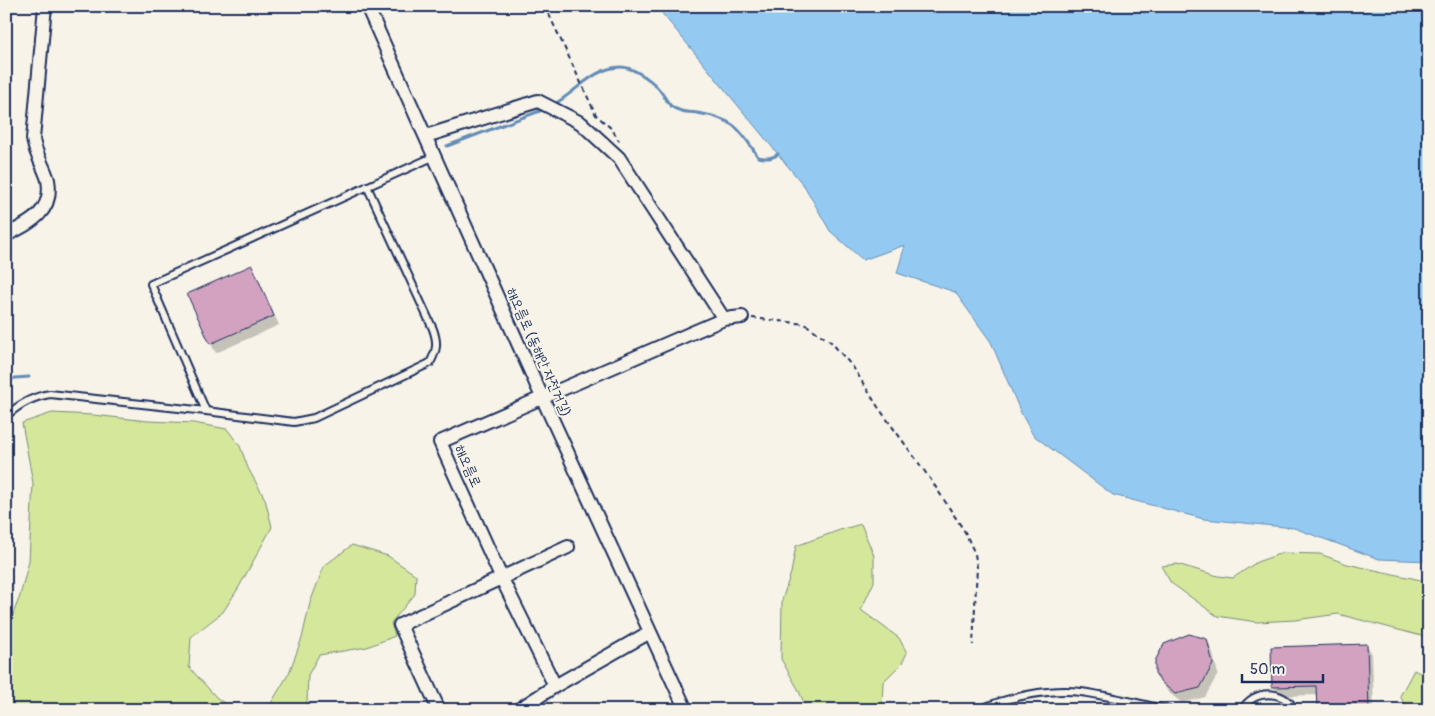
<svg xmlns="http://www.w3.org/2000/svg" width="1435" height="716" font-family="Pangolin,'Poor Story',sans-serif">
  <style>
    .green { fill: #d5e79a; stroke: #788b7c }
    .water { fill: #94caf2; stroke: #648cb7 }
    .shadow { fill: #0003 }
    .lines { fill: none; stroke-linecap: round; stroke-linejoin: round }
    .stream { stroke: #648cb7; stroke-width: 3 }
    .building { fill: #d3a2c0; stroke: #1b2f5e }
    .lane-casing { stroke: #1b2f5e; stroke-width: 10 }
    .street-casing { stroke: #1b2f5e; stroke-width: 16 }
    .path { stroke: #1b2f5e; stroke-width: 2; stroke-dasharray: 5 4; stroke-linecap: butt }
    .lane { stroke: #f7f3e8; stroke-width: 6 }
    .street { stroke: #f7f3e8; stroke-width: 12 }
    .labels { text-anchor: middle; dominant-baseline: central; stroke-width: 4; stroke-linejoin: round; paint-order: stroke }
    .street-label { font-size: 14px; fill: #1b2f5e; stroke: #f7f3e8 }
  </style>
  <rect width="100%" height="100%" fill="#f7f3e8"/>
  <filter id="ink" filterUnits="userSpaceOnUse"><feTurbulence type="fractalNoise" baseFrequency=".02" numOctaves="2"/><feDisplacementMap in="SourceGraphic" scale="10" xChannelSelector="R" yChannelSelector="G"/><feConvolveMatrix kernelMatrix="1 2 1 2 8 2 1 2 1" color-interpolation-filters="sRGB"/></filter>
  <g filter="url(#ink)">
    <path class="green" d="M 52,413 L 93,415 L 148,421 L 194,423 L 227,429 L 240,446 L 248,468 L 265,499 L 272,527 L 239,587 L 223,612 L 191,637 L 189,667 L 216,697 L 233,710 L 6,710 L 6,632 L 20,596 L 29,561 L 33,483 L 22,423 Z
      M 861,524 L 874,556 L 874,582 L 861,610 L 899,638 L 907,653 L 902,663 L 883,682 L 882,710 L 807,710 L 798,689 L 781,659 L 782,600 L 791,573 L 796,546 L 840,530 Z
      M 352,545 L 388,556 L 416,575 L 415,594 L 391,623 L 395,636 L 367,647 L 319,655 L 308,675 L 307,703 L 321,710 L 256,710 L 270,705 L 289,673 L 302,638 L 310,603 L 324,566 Z
      M 1282,553 L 1320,554 L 1347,564 L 1421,580 L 1429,584 L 1429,638 L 1338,614 L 1295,620 L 1257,622 L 1217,616 L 1171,583 L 1161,566 L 1177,564 L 1218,576 L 1233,578 L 1257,562 Z
      M 1414,670 L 1429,678 L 1429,710 L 1399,710 L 1405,705 L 1400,696 Z"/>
    <path class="water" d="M 656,6 L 1429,6 L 1429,561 L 1379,559 L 1294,528 L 1204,519 L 1113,495 L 1033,435 L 1021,413 L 991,342 L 955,292 L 897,273 L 905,245 L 863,260 L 830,231 L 805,187 Z"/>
    <path class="shadow" d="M 257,276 L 279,325 L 216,353 L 211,344 Z
      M 1207,640 L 1212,650 L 1218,674 L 1205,697 L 1182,703 L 1168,692 L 1162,682 Z
      M 1367,645 L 1372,654 L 1374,710 L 1318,710 L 1317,695 L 1279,696 L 1274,687 Z"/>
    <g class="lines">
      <path class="stream" d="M 553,105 C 575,93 594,67 621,67 C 632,67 650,79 657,87 C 663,93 666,101 671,106 C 678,112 688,112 697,113 C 732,118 740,128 758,157 C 766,159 772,159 778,154
        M 447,146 L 545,109
        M 6,382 L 15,378 L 29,377"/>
    </g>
    <path class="building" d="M 252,265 L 274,316 L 210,344 L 187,294 Z
      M 1189,634 L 1207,639 L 1213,664 L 1200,688 L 1175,694 L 1161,682 L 1155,673 L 1155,661 L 1164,644 Z
      M 1367,644 L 1369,710 L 1317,710 L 1316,686 L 1272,687 L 1271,647 Z"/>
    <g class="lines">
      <g class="lane-casing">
        <path id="lane" d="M 367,186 L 433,329 C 438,343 437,350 430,363 L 314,418 L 294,422 L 206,411 L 151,284 L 435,156
          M 6,416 C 20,404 32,397 50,394 L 206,411
          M 979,710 C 1007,697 1050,688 1081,692 C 1110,696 1140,704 1169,710
          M 1242,710 C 1254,689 1283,689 1295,710"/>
      </g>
      <g class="street-casing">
        <path id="street" d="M 367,6 L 542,397 L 686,710
          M 426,136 L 538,101 L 581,123 L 619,158 L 724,319
          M 6,235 C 30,223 54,212 48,180 C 44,166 35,154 33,139 L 45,6
          M 555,686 L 501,577 L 440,442 L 696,331 L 724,319 L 742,317
          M 439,710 L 400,625 L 568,547
          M 518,710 L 555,686 L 650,632"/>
      </g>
      <path class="path" d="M 545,6 L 596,115 L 612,129 L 619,141
        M 752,318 L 805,324 L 831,342 L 853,367 L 878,407 L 931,480 L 965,532 L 975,554 L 977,567 L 973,645"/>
      <use href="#lane" class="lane"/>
      <use href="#street" class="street"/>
    </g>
  </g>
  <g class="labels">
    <g class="street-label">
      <text transform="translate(539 352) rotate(66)">해오름로 (동해안 자전거길)</text>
      <text transform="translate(468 466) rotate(66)">해오름로</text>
    </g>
  </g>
  <rect width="1435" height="716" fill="none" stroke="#f7f3e8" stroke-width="25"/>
  <rect x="12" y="12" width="1410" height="691" fill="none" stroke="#1b2f5e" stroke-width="2" filter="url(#ink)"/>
  <path d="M1242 674v8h81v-8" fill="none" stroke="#1b2f5e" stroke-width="2.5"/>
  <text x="1250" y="674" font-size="15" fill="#1b2f5e" stroke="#f7f3e8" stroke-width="4" paint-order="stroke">50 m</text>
</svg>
